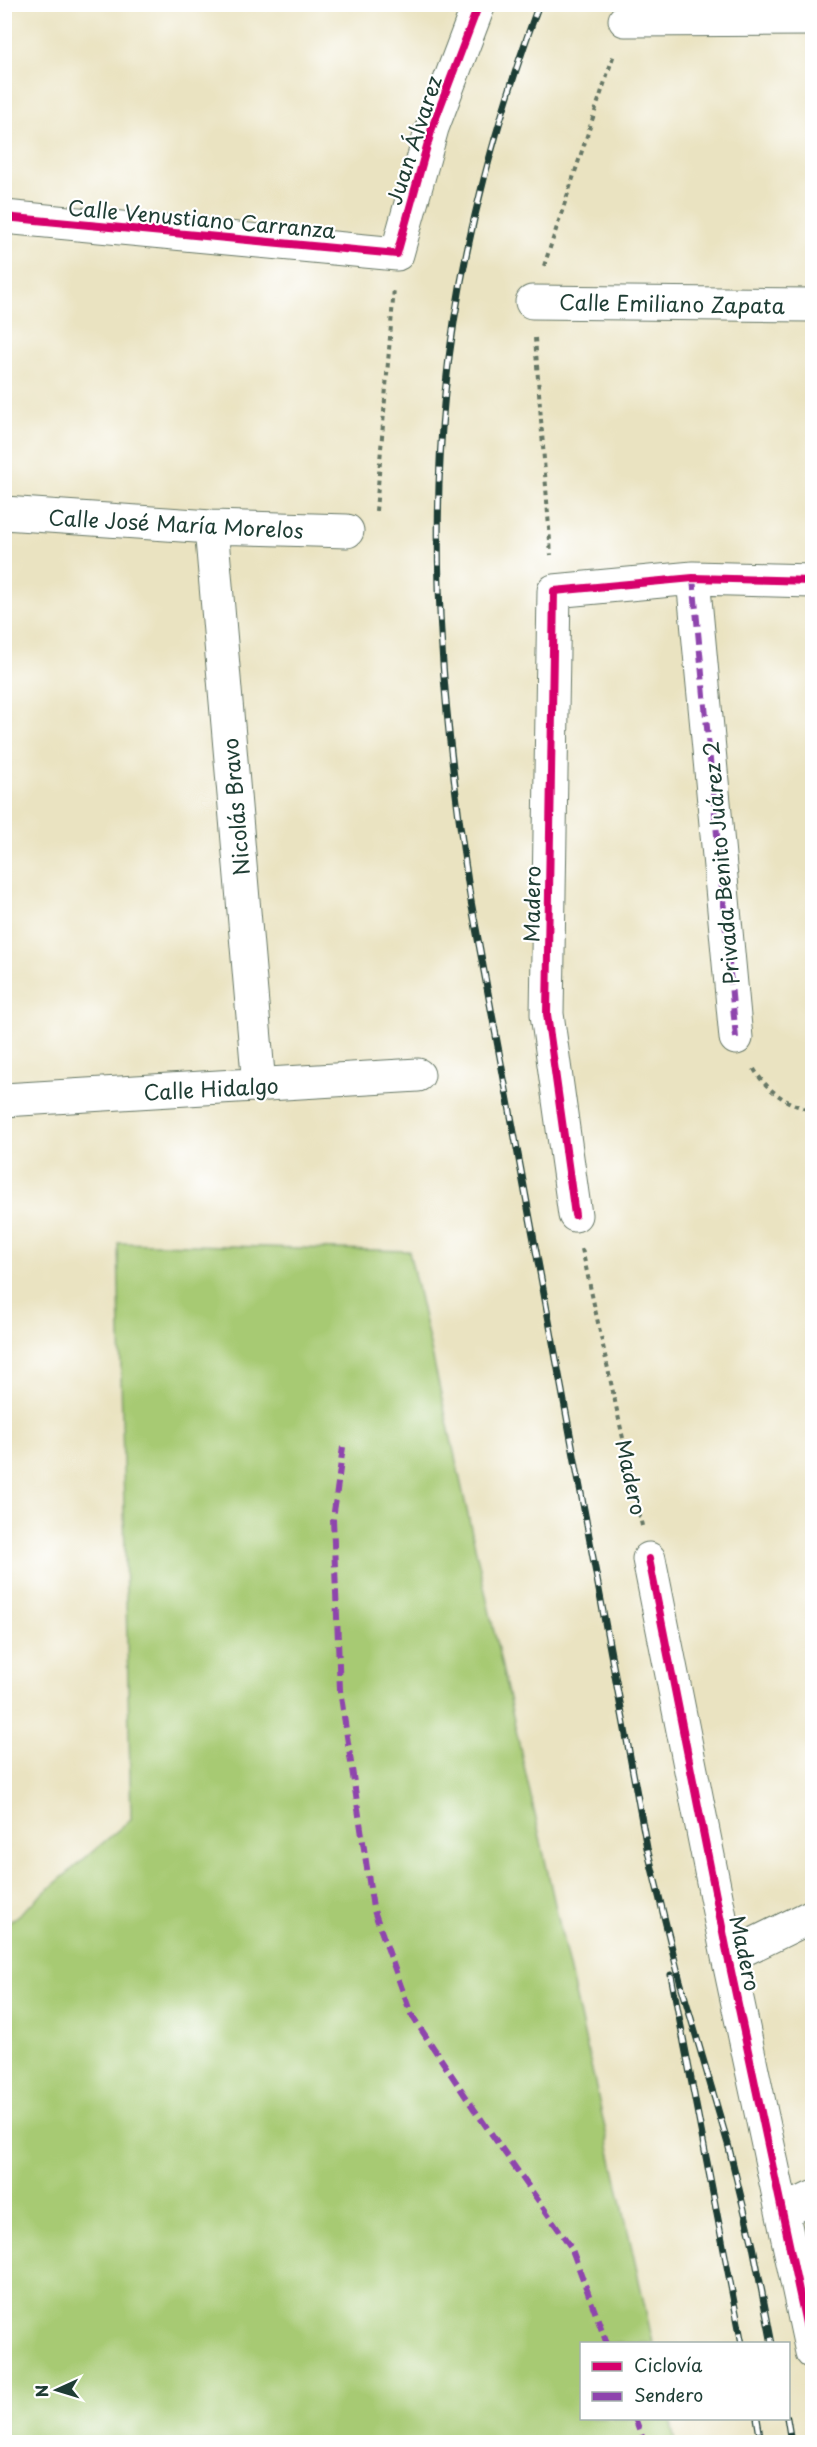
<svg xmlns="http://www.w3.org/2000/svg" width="817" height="2447" font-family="'Playpen Sans',sans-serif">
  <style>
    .green { fill: #a7ca73; stroke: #638454; stroke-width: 1.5 }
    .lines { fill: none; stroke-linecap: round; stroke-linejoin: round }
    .minor-casing { stroke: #667765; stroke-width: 35 }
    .path { stroke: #667765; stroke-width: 4; stroke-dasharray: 4.5 4.5; stroke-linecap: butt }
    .minor { stroke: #fff; stroke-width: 33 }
    .rail-casing { stroke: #1f3d34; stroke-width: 7 }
    .rail { stroke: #fff; stroke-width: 4.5; stroke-dasharray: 14; stroke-linecap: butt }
    .quiet { stroke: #8e44ad; stroke-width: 6; stroke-dasharray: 12 6; stroke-linecap: butt }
    .cycleway-casing { stroke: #fff; stroke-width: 11 }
    .cycleway { stroke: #d6006c; stroke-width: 8 }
    .labels { text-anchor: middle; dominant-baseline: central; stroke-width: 4.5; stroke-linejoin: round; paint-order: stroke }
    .street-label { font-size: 21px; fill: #1f3d34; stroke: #fff }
  </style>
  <rect width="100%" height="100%" fill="#fff"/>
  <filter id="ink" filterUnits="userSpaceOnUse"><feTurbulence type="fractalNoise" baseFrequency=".0167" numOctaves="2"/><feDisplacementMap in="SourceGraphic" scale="12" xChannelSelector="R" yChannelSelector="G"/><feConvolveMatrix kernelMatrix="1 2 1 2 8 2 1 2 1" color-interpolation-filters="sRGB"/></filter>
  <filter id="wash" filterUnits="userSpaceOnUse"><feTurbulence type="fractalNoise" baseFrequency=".008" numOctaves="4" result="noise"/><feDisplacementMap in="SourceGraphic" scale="24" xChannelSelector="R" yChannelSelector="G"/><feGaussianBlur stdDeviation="1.35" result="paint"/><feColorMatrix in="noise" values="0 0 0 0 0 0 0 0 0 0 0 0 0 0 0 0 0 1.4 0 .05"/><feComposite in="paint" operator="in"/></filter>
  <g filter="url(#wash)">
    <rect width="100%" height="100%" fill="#eae3c1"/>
    <path class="green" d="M 118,1243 L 409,1251 L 653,2343 L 582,2344 L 582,2418 L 670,2419 L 675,2442 L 5,2442 L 5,1926 L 131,1819 Z"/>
  </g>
  <g filter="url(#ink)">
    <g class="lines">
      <g class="minor-casing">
        <path id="minor" d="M 625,20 L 812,19
          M 4,217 L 397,254 L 432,128 L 479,4
          M 532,302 L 812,305
          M 4,513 L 211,527 L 347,531
          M 211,527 L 259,1086
          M 693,578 L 736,1038
          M 4,1100 L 418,1075
          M 575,1215 L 547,1014 L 554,591 L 693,578 L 812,581
          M 649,1559 L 728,1957 L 812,2352
          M 728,1957 L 812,1916
          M 783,2212 L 812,2198"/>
      </g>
      <path class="path" d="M 544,266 L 614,54
        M 535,338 L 551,555
        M 376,511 L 394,288
        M 754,1069 C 766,1090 789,1106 812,1110
        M 582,1249 L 642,1526"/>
      <use href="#minor" class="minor"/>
      <g class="rail-casing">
        <path id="rail" d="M 539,4 C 493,129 458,261 445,393 C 428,562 445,730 470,896 L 647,1848 L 680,1981 L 728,2144 L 753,2246 L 772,2344
          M 671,1975 L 742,2344
          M 757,2418 L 761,2442
          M 787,2418 L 791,2442"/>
      </g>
      <use href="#rail" class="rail"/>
      <path class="quiet" d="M 693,578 L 736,1038
        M 343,1447 L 333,1519 L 340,1690 L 373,1908 L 411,2014 L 474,2109 L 571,2247 L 607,2344
        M 635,2418 L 644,2442"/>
      <g class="cycleway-casing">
        <path id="cycleway" d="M 4,217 L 397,254 L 432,128 L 479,4
          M 575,1215 L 547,1014 L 554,591 L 693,578 L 812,581
          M 649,1559 L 728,1957 L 812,2352"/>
      </g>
      <use href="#cycleway" class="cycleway"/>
    </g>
  </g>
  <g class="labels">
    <g class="street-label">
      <text transform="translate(413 140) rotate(-72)">Juan Álvarez</text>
      <text transform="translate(202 218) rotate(5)">Calle Venustiano Carranza</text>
      <text transform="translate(672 303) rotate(1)">Calle Emiliano Zapata</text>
      <text transform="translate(176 523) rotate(3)">Calle José María Morelos</text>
      <text transform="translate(235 807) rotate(-95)">Nicolás Bravo</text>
      <text transform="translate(720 863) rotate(-95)">Privada Benito Juárez 2</text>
      <text transform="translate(531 904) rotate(-89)">Madero</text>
      <text transform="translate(211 1088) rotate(-3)">Calle Hidalgo</text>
      <text transform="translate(632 1477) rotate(78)">Madero</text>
      <text transform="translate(746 1953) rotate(78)">Madero</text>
    </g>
  </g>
  <rect width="817" height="2447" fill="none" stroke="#fff" stroke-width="24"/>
  <rect x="580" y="2342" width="210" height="78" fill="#ffffff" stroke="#a5b1ae" stroke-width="1.5"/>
  <rect x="592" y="2362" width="30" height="9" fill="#d6006c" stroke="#a5b1ae" stroke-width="1.5"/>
  <text x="634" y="2372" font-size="18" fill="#1f3d34">Ciclovía</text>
  <rect x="592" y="2392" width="30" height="9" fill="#8e44ad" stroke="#a5b1ae" stroke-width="1.5"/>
  <text x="634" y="2402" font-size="18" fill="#1f3d34">Sendero</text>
  <g transform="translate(57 2390) rotate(266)" stroke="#ffffff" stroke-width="4.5" paint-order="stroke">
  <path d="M0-4.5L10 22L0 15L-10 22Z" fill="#1f3d34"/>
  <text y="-9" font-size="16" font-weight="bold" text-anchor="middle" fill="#1f3d34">N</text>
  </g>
</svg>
